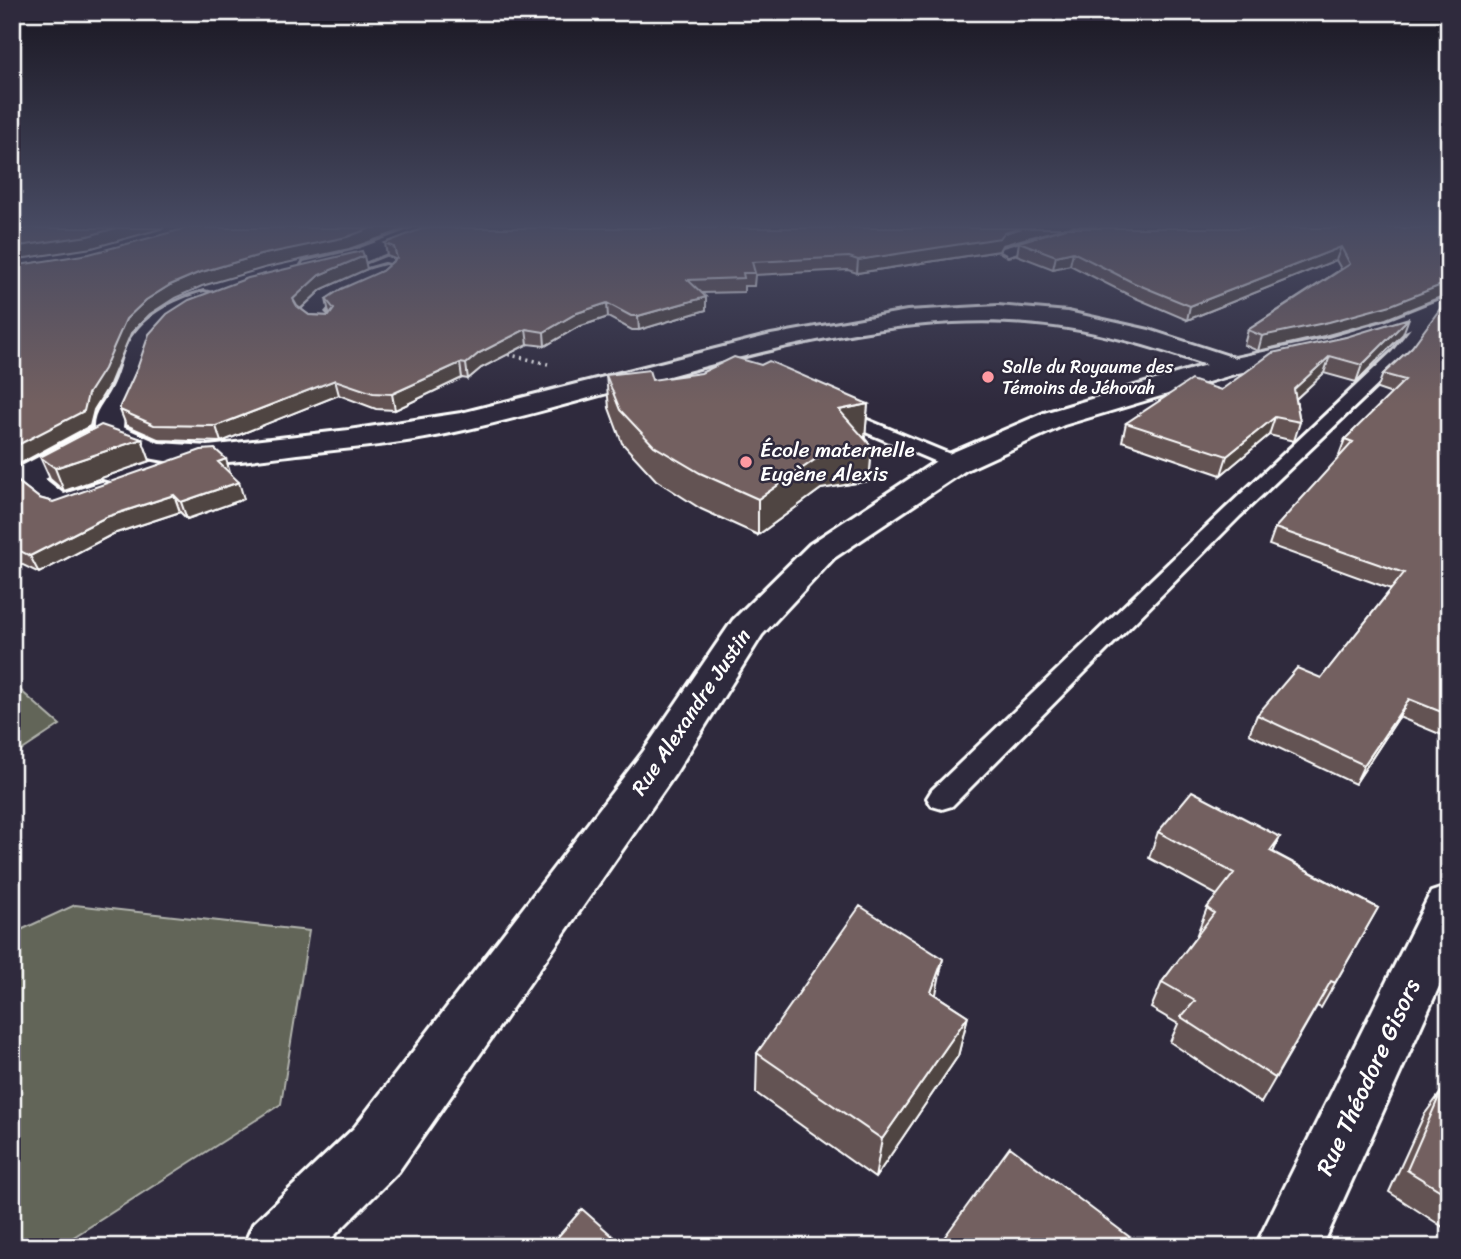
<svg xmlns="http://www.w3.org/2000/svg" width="1461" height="1259" font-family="Sriracha,sans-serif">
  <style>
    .green { fill: #626558; stroke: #b0b2ac; stroke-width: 2 }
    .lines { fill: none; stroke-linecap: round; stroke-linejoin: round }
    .service-casing { stroke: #fff; stroke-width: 6 }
    .minor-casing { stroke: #fff; stroke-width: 6 }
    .path { stroke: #fff; stroke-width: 3.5; stroke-dasharray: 2 4.5; stroke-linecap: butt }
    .service { fill: #2f2a3d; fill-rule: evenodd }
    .minor { fill: #2f2a3d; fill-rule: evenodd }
    .wall { fill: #635353; stroke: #fff; stroke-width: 2 }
    .shaded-wall { fill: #504443; stroke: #fff; stroke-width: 2 }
    .building { fill: #736160; stroke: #fff; stroke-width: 2 }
    .poi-dot { fill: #ff9aa2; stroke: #2f2a3d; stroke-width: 2.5 }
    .labels { text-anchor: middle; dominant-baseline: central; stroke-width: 5; stroke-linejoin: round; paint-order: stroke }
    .far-poi-label { font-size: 18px; fill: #fff; stroke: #2f2a3d; text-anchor: start }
    .poi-label { font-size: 21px; fill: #fff; stroke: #2f2a3d; text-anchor: start }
    .street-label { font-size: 21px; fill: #fff; stroke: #2f2a3d }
    .near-street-label { font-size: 24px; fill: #fff; stroke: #2f2a3d }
  </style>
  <rect width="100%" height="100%" fill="#2f2a3d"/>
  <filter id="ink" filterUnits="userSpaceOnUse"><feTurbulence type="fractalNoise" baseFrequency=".0143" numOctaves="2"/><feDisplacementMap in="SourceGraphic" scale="14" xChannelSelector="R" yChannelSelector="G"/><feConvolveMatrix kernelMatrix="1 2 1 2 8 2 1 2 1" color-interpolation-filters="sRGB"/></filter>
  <g filter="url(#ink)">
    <path class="green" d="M 12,683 L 60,725 L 12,757 Z
      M 75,905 L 309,931 L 281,1104 L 58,1247 L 12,1247 L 12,934 Z"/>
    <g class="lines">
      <g class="service-casing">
        <path id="service" d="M 1074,228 L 1095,228 L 1008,255 L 1001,251 L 1003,248 Z
          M 1433,305 L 1441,310 L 1404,360 L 1240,516 L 952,806 L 942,809 L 932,806 L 927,798 L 932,790 L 1226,508 L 1392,352 L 1428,307 Z
          M 836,407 L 962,459 L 965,463 L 962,467 L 948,467 L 830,417 L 827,413 L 830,409 Z"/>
      </g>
      <g class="minor-casing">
        <path id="minor" d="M 414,228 L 443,228 L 440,232 L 367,261 L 312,274 L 304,272 L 301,267 L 304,262 L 352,251 Z
          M 385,265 L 393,267 L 396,272 L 393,277 C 370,286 339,292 324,312 L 335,323 L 332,328 C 318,332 307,326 299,314 C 319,285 351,274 385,265 Z
          M 204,292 L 212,294 L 216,299 L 212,304 L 178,321 L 157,338 L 140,387 L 124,416 L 123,427 L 159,443 L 208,446 L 349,430 L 461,413 L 771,335 L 907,311 L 998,306 L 1068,312 L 1149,330 L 1235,358 L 1325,339 L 1387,321 L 1449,296 L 1449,312 L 1405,331 L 1339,351 L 1238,373 L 1064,425 L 966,470 L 834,558 L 762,635 L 675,774 L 398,1172 L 323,1247 L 243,1247 L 253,1224 L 354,1128 L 643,752 L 733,620 L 810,544 L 944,456 L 1044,413 L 1206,365 C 1120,335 1045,317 953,322 C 786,331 626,394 464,430 C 410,443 353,448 297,454 C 232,462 170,474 109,444 L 45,479 L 64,494 L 102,482 L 113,485 L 118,492 L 113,499 L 60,516 L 48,513 L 12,485 L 12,471 L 94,428 C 93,412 104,403 111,389 C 118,376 121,361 126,348 C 139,318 173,300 204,292 Z
          M 1449,886 L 1449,964 L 1322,1247 L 1255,1247 L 1431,892 Z"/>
      </g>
      <path class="path" d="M 502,353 L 548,364"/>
      <use href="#service" class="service"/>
      <use href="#minor" class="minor"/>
    </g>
    <path class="wall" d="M 1065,228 L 1002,245 L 999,251 L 857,273 L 848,270 L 755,275 L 754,286 L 744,286 L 744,292 L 702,293 L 706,310 L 639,330 L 632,330 L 608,317 L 578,327 L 545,346 L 528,344 L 481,368 L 468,379 L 462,378 L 395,410 L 376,409 L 339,395 L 221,442 L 160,440 L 126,425 L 120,410 L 137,369 L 367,269 L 322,289 L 301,309 L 309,315 L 329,316 L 330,315 L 329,313 L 326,299 L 382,271 L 395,259 L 387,256 L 385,243 Z
      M 1449,228 L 1449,294 L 1386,319 L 1324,336 L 1258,351 L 1244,345 L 1248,330 L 1341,269 L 1336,260 L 1187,320 L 1131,296 L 1070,265 L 1053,269 L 1017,255 L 1019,242 Z
      M 1449,304 L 1449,738 L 1399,717 L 1355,784 L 1249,734 L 1257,715 L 1321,678 L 1391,589 L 1269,545 L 1275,528 L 1341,456 L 1339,455 L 1345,439 L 1392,394 L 1377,389 L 1383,374 L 1412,347 Z
      M 1403,334 L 1356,382 L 1324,373 L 1296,399 L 1300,422 L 1294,441 L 1269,435 L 1221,475 L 1122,441 L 1126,423 L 1221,390 L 1346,337 Z
      M 606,375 L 868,404 L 865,437 L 864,437 L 872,447 L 869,481 L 821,489 L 758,535 L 701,509 L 656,480 L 622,443 L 609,408 Z
      M 142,439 L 150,461 L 64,491 L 50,479 L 40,457 Z
      M 231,475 L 244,499 L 187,519 L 180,512 L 113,534 L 39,573 L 17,562 L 12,564 L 12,477 L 39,498 L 53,502 Z
      M 1158,832 L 1280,837 L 1273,852 L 1378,908 L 1321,1008 L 1317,1006 L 1261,1103 L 1170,1042 L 1178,1024 L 1151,1008 L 1162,982 L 1198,934 L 1197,934 L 1207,908 L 1217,895 L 1149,858 Z
      M 936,995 L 968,1016 L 958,1056 L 875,1178 L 756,1093 L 757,1053 Z
      M 1441,1092 L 1449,1096 L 1449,1231 L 1389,1192 L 1424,1115 Z
      M 1131,1238 L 1127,1247 L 941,1247 L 943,1239 Z"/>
    <path class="shaded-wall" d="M 116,228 L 164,228 L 92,248 L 12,260 L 12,247 Z
      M 371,228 L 408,228 L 349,249 L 264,268 L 202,286 L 175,298 L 150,314 L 131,333 L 110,384 L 94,410 L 90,426 L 12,468 L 12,448 L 88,394 L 126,319 L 146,300 L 170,285 L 198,273 L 260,255 Z
      M 1022,228 L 1065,228 L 1002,245 L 999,251 L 857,273 L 858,260 L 1004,233 Z
      M 1341,247 L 1336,260 L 1187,320 L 1190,306 Z
      M 1073,252 L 1070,265 L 1053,269 L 1056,256 Z
      M 364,256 L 367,269 L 322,289 L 297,312 L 293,299 L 319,275 Z
      M 1449,282 L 1448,294 L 1386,319 L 1324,336 L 1258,351 L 1262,336 Z
      M 706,297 L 706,310 L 639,330 L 638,316 Z
      M 607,303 L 608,317 L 578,327 L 545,346 L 544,332 L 577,313 Z
      M 1409,318 L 1403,334 L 1356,382 L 1362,365 Z
      M 526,329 L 528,344 L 481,368 L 468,379 L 466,364 L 479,353 Z
      M 1330,356 L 1324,373 L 1288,406 L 1294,389 Z
      M 460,363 L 462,378 L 395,410 L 392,394 Z
      M 335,380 L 339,395 L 221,442 L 216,426 Z
      M 868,404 L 865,437 L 837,443 L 839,410 Z
      M 1275,417 L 1269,435 L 1221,475 L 1227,456 Z
      M 142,439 L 150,461 L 64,491 L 55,468 Z
      M 872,447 L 869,481 L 821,489 L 758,535 L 758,499 L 823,454 Z
      M 226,459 L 231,476 L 218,462 Z
      M 239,482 L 244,499 L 187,519 L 181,502 Z
      M 174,495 L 180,512 L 113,534 L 39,573 L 30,556 L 106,517 Z
      M 12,553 L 17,562 L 12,564 Z
      M 1409,699 L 1399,717 L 1355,784 L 1364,765 Z
      M 1280,837 L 1268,863 L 1270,851 Z
      M 943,959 L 935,999 L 931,992 Z
      M 968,1016 L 958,1056 L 875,1178 L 882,1139 Z"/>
    <path class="building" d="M 12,228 L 116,228 L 88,236 L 12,247 Z
      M 187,228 L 371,228 L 347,237 L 260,255 L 198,273 L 170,285 L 146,300 L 126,319 L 104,369 L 88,394 L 84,411 L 12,448 L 12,266 L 89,254 Z
      M 424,228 L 1022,228 L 1004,233 L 1000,238 L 858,260 L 849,257 L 752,262 L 755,273 L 743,273 L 744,278 L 688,280 L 706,297 L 638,316 L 631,316 L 607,303 L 577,313 L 544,332 L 526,329 L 479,353 L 466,364 L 460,363 L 392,394 L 373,393 L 335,380 L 216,426 L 154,425 L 120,410 L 120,406 L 137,369 L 149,334 L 167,314 L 189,300 L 248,278 L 362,251 L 364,256 L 319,275 L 293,299 L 297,306 L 309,315 L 329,316 L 334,309 L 326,299 L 341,289 L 382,271 L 397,258 L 394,247 L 385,243 Z
      M 1066,228 L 1449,228 L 1449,282 L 1391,305 L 1329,322 L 1262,336 L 1248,330 L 1350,264 L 1341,247 L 1190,306 L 1134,283 L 1073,252 L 1056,256 L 1019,242 Z
      M 1449,304 L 1449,715 L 1409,699 L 1364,765 L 1257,715 L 1297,668 L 1321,678 L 1404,573 L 1275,528 L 1353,442 L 1345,439 L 1405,380 L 1383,374 L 1412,347 L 1442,306 Z
      M 1409,318 L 1362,365 L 1330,356 L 1294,389 L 1300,422 L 1275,417 L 1227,456 L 1126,423 L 1191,380 L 1221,390 L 1272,353 L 1346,337 Z
      M 734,357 L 761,365 L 769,361 L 868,404 L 839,410 L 872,447 L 823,454 L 758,499 L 700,473 L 654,446 L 620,410 L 606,375 L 649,370 L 652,380 L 701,373 Z
      M 101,425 L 142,439 L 55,468 L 40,457 Z
      M 215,449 L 226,459 L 218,462 L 239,482 L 181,502 L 174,495 L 106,517 L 30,556 L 12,547 L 12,477 L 39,498 L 53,502 L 201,450 Z
      M 1192,791 L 1280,837 L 1270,851 L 1378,908 L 1335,983 L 1331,981 L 1275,1078 L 1181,1017 L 1195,1001 L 1162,982 L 1214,913 L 1207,908 L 1234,873 L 1158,832 Z
      M 860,906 L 943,959 L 931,992 L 968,1016 L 882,1139 L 757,1053 Z
      M 1441,1092 L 1449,1096 L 1449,1196 L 1407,1170 Z
      M 1010,1147 L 1131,1238 L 1126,1247 L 952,1247 L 943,1239 Z
      M 582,1209 L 625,1247 L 549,1247 Z"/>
  </g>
  <linearGradient id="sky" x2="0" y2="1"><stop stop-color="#1a1722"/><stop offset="0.56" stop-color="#474a62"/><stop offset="1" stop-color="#474a62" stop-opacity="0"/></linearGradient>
  <rect width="1461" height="404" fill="url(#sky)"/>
  <g class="poi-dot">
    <circle cx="988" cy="377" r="7"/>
    <circle cx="746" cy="462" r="7"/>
  </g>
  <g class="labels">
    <g class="far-poi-label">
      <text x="1002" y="367">Salle du Royaume des<tspan x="1002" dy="21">Témoins de Jéhovah</tspan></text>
    </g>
    <g class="poi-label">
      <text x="760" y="450">École maternelle<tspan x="760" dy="24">Eugène Alexis</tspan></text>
    </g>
    <g class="street-label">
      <text transform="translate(691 712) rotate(-56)">Rue Alexandre Justin</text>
    </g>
    <g class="near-street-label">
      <text transform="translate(1368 1077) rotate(-65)">Rue Théodore Gisors</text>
    </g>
  </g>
  <rect width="1461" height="1259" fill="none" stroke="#2f2a3d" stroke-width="42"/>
  <rect x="21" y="21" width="1419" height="1217" fill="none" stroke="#fff" stroke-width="2.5" filter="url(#ink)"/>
</svg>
